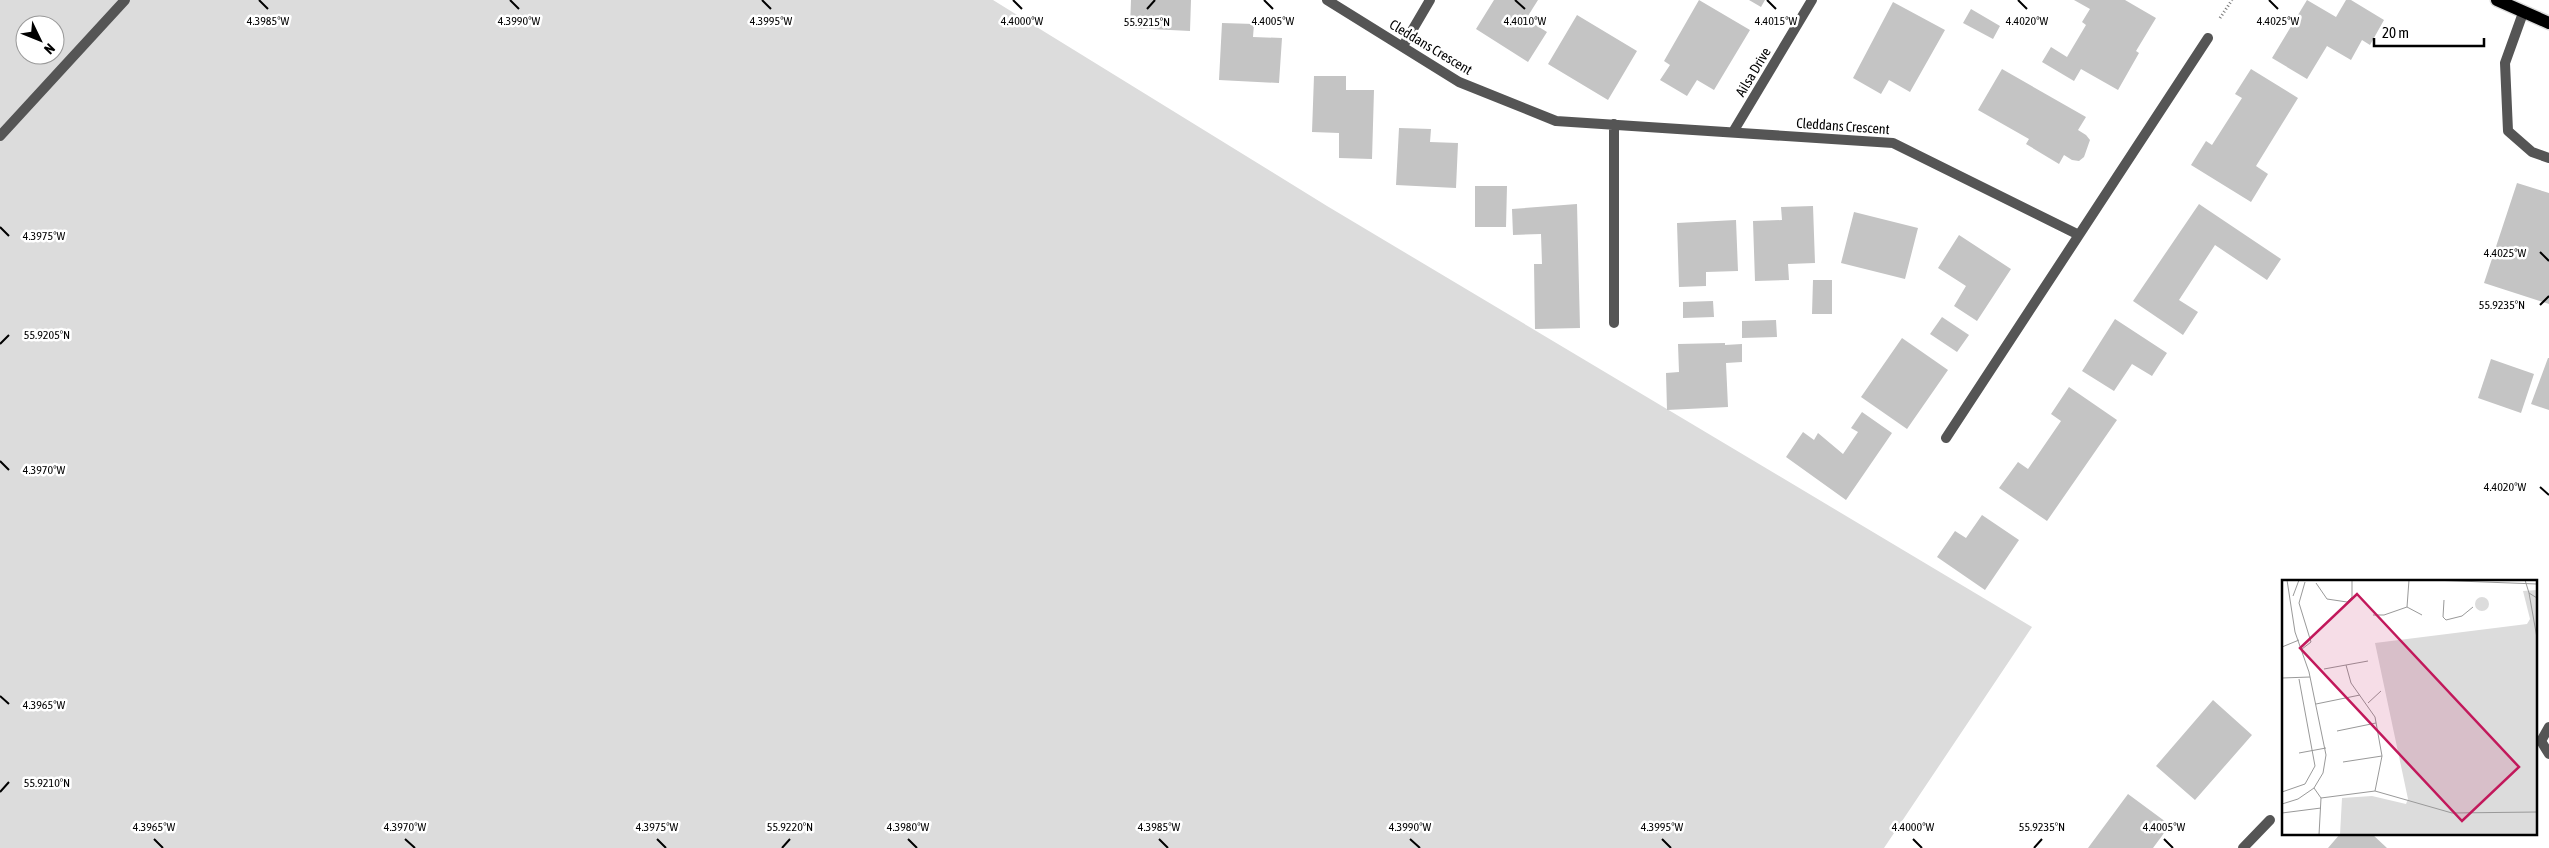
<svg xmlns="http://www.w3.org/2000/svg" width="2549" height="848" font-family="'Asap Condensed',sans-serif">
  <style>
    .green { fill: #dcdcdc; fill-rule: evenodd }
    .building { fill: #c4c4c4 }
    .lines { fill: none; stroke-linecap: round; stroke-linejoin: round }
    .primary-casing { stroke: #dbdbdb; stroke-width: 15 }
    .path { stroke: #777; stroke-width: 3; stroke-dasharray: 1 2.5; stroke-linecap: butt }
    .service { stroke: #555; stroke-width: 10 }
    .minor { stroke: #555; stroke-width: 10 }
    .primary { stroke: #000; stroke-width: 12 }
    .ticks { fill: none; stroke: #000; stroke-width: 2 }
    .labels { text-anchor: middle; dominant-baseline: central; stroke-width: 5; stroke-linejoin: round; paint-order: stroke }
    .street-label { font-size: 14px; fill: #000; stroke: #fff }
    .inset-road { fill: none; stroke: #999; stroke-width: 1 }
    .view { fill: #c2185b; fill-opacity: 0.15; stroke: #c2185b; stroke-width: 2.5 }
    .inset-edge { fill: none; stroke: #000; stroke-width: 2.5 }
    .ticks-label { font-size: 12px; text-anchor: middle; fill: #000; stroke: #fff; stroke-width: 5; stroke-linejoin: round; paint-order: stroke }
  </style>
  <rect width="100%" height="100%" fill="#fff"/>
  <path class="green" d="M 0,0 L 993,0 L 1327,206 L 2032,627 L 1884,848 L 0,848 ZM 25,25 L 55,25 L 55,55 L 25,55 Z"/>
  <path class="building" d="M 1131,0 L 1191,0 L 1190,31 L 1130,28 Z
    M 1494,0 L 1538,0 L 1526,19 L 1547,32 L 1528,62 L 1476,29 Z
    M 1699,0 L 1750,30 L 1714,90 L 1697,80 L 1687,96 L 1660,80 L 1670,65 L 1664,61 Z
    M 1749,0 L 1765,0 L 1761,7 Z
    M 2074,0 L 2125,0 L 2156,18 L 2136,51 L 2139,53 L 2118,90 L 2081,69 L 2074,81 L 2042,62 L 2051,47 L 2067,57 L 2086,25 L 2082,22 L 2090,9 Z
    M 2307,0 L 2336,17 L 2346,0 L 2351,0 L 2384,20 L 2370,45 L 2362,40 L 2351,60 L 2327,46 L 2307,79 L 2272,58 Z
    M 1893,2 L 1945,30 L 1910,92 L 1889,80 L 1881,94 L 1853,78 Z
    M 1971,9 L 2000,26 L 1993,39 L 1963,23 Z
    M 1577,15 L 1637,51 L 1608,100 L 1548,64 Z
    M 1222,23 L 1254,24 L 1253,37 L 1282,38 L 1279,83 L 1219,80 Z
    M 2002,69 L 2086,117 L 2078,130 L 2086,135 L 2090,140 L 2084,157 L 2079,161 L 2072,160 L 2064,155 L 2059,164 L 2026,144 L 2029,139 L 1978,110 Z
    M 2251,69 L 2298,98 L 2256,166 L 2268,174 L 2251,202 L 2191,165 L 2206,141 L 2212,145 L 2242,98 L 2235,94 Z
    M 1314,76 L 1346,76 L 1346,90 L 1374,90 L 1372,159 L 1339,158 L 1339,133 L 1312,132 Z
    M 1399,128 L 1431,129 L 1430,142 L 1458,143 L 1456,188 L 1396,185 Z
    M 2517,183 L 2549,193 L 2549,304 L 2484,283 Z
    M 1475,186 L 1507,186 L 1506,227 L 1475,227 Z
    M 1577,204 L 1580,328 L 1535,329 L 1534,264 L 1542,264 L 1541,234 L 1513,235 L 1512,209 Z
    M 2199,204 L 2281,259 L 2267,280 L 2215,245 L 2179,300 L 2198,312 L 2183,335 L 2133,301 Z
    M 1813,206 L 1815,263 L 1788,264 L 1789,280 L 1755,281 L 1753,221 L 1782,220 L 1781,207 Z
    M 1854,212 L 1918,228 L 1905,279 L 1841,263 Z
    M 1736,220 L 1738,271 L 1706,272 L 1706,286 L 1679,287 L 1677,223 Z
    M 1959,235 L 2011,269 L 1977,321 L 1954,306 L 1966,286 L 1938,268 Z
    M 1813,280 L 1832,280 L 1832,314 L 1812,314 Z
    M 1713,301 L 1714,317 L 1683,318 L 1683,302 Z
    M 1942,317 L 1969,335 L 1957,352 L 1930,334 Z
    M 2115,319 L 2167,353 L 2152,376 L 2132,364 L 2114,391 L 2082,371 Z
    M 1776,320 L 1777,337 L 1742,338 L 1742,321 Z
    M 1902,338 L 1948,370 L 1907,429 L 1861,397 Z
    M 1725,343 L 1725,345 L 1742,344 L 1742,362 L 1726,363 L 1728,407 L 1667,410 L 1666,373 L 1679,372 L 1678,344 Z
    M 2548,358 L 2549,358 L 2549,410 L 2531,404 Z
    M 2491,359 L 2534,374 L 2521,413 L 2478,398 Z
    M 2069,387 L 2117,420 L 2047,521 L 1999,488 L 2018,462 L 2028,469 L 2061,421 L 2051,414 Z
    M 1862,412 L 1892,433 L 1846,500 L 1786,457 L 1803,432 L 1814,440 L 1818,433 L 1843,454 L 1858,432 L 1851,428 Z
    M 1982,515 L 2019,540 L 1985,590 L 1937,557 L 1955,531 L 1966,538 Z
    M 2213,700 L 2252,735 L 2195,800 L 2156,766 Z
    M 2128,794 L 2170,825 L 2153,848 L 2088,848 Z
    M 2340,834 L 2372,834 L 2387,848 L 2328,848 Z"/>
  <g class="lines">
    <g class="primary-casing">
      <path id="primary" d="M 2497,0 L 2549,23"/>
    </g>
    <path class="path" d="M 2220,18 L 2232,0"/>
    <path class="service" d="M 2549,727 L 2541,741 L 2549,754"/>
    <path class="minor" d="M 1327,0 L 1459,82 L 1556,121 L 1893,143 L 2079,235
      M 2523,13 L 2505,63 L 2508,131 L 2532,152 L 2549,158
      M 1403,46 L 1430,0
      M 1614,124 L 1614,323
      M 1733,132 L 1812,0
      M 0,136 L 125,0
      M 1946,438 L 2208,38
      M 2243,848 L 2270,820"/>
    <use href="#primary" class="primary"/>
  </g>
  <path class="ticks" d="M 259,0 L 268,9M 510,0 L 519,9M 762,0 L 771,9M 1013,0 L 1022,9M 1264,0 L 1273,9M 1515,0 L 1525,9M 1767,0 L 1776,9M 2018,0 L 2027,9M 2269,0 L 2278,9M 1147,9 L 1155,0M 0,227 L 9,236M 2540,252 L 2549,261M 2540,305 L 2549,296M 0,344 L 9,335M 0,461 L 9,470M 2540,487 L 2549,495M 0,696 L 9,704M 0,792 L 9,782M 154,839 L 163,848M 405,839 L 415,848M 657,839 L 666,848M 908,839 L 917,848M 1159,839 L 1168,848M 1410,839 L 1420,848M 1662,839 L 1671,848M 1913,839 L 1922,848M 2164,839 L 2173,848M 782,848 L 790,839M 2034,848 L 2042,839"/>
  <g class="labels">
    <g class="street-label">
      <text transform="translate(1431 47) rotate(31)">Cleddans Crescent</text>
      <text transform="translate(1753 72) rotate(-59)">Ailsa Drive</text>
      <text transform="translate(1843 126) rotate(4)">Cleddans Crescent</text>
    </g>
  </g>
  <g transform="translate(2282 580)">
    <rect width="255" height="255" fill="#fff"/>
    <path d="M 255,10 L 255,255 L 58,255 L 60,218 L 90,216 L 124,224 L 126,219 L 93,63 L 245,44 L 248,39 L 241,11 ZM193 24a7 7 0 1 1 14 0a7 7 0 1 1-14 0Z" fill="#dcdcdc"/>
    <path class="inset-road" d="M 150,0 L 255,4M 243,0 L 247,13 L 255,18M 34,3 L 45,19 L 65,22 L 70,17 L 70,0M 247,13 L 255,58M 11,16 L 17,0M 162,20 L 161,37 L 164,40 L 180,36 L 191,27M 125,27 L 140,35M 91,35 L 102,35 L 125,27 L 127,0M 0,67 L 17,60M 20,69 L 29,62 L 17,23 L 23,2M 64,85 L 69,103 L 93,137 L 100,176 L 93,211M 42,89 L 86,81M 0,98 L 28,97M 86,123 L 99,111M 34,124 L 78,115M 55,151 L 94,143M 17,173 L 44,168M 61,182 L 100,176M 32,208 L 39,218 L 93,211 L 170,233 L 255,232M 0,212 L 23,204 L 33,186 L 17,99M 0,224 L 16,219 L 32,208 L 41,193 L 44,175 L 27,92 L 13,52 L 5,0M 0,233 L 39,228M 37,255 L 39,218"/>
    <path class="view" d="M 75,14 L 237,187 L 180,241 L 18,68 Z"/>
    <rect width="255" height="255" class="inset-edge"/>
  </g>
  <g class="ticks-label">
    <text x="268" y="25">4.3985°W</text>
    <text x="519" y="25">4.3990°W</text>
    <text x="771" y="25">4.3995°W</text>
    <text x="1022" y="25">4.4000°W</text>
    <text x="1273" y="25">4.4005°W</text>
    <text x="1776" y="25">4.4015°W</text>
    <text x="2278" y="25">4.4025°W</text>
    <text x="1525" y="25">4.4010°W</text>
    <text x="2027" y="25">4.4020°W</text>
    <text x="1147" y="26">55.9215°N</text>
    <text x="44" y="240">4.3975°W</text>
    <text x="2505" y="257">4.4025°W</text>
    <text x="2502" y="309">55.9235°N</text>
    <text x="47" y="339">55.9205°N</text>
    <text x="44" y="474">4.3970°W</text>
    <text x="2505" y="491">4.4020°W</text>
    <text x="44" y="709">4.3965°W</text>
    <text x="47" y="787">55.9210°N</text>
    <text x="790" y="831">55.9220°N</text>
    <text x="2042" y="831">55.9235°N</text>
    <text x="154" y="831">4.3965°W</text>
    <text x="405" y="831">4.3970°W</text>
    <text x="657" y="831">4.3975°W</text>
    <text x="908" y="831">4.3980°W</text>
    <text x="1159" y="831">4.3985°W</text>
    <text x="1410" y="831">4.3990°W</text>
    <text x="1662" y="831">4.3995°W</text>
    <text x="1913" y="831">4.4000°W</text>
    <text x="2164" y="831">4.4005°W</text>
  </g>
  <g transform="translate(40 40) rotate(133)"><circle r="24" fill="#ffffff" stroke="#999999"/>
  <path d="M0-4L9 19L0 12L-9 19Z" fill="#000000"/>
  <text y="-8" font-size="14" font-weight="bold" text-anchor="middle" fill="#000000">N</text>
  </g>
  <path d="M2374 38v8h110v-8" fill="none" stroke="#000000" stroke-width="2.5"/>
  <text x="2382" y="38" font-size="15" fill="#000000" stroke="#ffffff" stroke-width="4" paint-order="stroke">20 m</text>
</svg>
